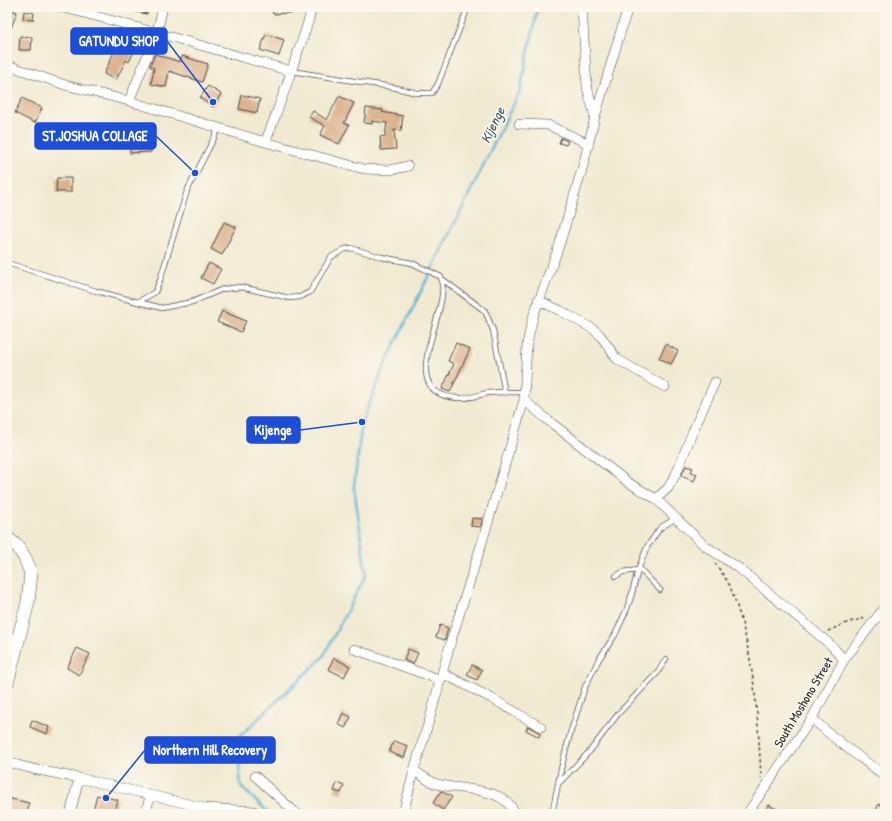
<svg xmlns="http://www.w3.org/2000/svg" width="892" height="821" font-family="'Patrick Hand',sans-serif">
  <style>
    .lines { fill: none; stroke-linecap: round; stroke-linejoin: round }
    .stream { stroke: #55b2d3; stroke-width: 2.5 }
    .building { fill: #dcb590 }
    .lane-casing { stroke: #494844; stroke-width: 6 }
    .street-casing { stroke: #494844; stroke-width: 10 }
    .secondary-casing { stroke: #494844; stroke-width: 14 }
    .path { stroke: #494844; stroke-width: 1.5; stroke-dasharray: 3 3; stroke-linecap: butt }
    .lane { stroke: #fff; stroke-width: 4.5 }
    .street { stroke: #fff; stroke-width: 9 }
    .secondary { stroke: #fff; stroke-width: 13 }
    .labels { text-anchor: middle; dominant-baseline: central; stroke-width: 3.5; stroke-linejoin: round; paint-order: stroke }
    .street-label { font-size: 13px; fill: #2b2b2b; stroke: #fbf7ec }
    .water-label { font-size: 14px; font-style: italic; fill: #3a5a66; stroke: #fbf7ec }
    .leader { fill: none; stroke: #1d4ed8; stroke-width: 1.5 }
    .callout-dot { fill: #1d4ed8; stroke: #fbf7ec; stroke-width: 1.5 }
    .callout { fill: #1d4ed8; stroke: #1d4ed8; stroke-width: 1.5 }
    .callout-label { font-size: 14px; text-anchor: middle; font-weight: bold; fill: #fff }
  </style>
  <rect width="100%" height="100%" fill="#fbf7ec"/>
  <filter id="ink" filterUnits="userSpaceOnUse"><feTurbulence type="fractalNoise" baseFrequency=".025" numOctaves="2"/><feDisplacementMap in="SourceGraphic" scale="8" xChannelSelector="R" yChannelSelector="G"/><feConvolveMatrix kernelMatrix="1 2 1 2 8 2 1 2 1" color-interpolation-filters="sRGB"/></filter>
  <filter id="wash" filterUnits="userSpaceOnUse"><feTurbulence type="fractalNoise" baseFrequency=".012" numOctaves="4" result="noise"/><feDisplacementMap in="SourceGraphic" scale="16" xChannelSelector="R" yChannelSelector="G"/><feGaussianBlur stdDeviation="0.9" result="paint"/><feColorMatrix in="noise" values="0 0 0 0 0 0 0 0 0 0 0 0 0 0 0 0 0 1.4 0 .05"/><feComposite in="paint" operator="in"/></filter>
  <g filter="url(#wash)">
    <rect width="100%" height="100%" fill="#f1ead1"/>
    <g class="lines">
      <path class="stream" d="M 270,814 L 241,787 L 237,739 L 323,657 L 366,575 L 354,486 L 362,422 L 385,364 L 520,91 L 538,7"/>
    </g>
    <g id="blocks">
      <path class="building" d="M 128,7 L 148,7 L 147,14 L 128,10 Z
        M 272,7 L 302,7 L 302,12 L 273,14 Z
        M 7,8 L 17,12 L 8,36 L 7,36 Z
        M 24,11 L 34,13 L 33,20 L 23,19 Z
        M 266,34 L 284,40 L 279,56 L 260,50 Z
        M 20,36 L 32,37 L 31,50 L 19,50 Z
        M 119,41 L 135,49 L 129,62 L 126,60 L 116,80 L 104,74 Z
        M 155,54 L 180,62 L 182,56 L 208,64 L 202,82 L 169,71 L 166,87 L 151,84 L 154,68 L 150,66 Z
        M 208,86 L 221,94 L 213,107 L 200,98 Z
        M 242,95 L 260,99 L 257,113 L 239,109 Z
        M 339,96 L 354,103 L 344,123 L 349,125 L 339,144 L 320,135 L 325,126 L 309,117 L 313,111 L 327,120 Z
        M 22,98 L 42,108 L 35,123 L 15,113 Z
        M 366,108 L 383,110 L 382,112 L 403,116 L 401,131 L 394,130 L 396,149 L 381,150 L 380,137 L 385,136 L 387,123 L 372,121 L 372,124 L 364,123 Z
        M 129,130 L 151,130 L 151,152 L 130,153 Z
        M 76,138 L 89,141 L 87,149 L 74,146 Z
        M 561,138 L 568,141 L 566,145 L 559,143 Z
        M 57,178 L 71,178 L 71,192 L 56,192 Z
        M 224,222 L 236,227 L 222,255 L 211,249 Z
        M 209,263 L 221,269 L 213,284 L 201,278 Z
        M 222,311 L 246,321 L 241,332 L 217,322 Z
        M 456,343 L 470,349 L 450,392 L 442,389 L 454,364 L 448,361 Z
        M 666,344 L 678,351 L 671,364 L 659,358 Z
        M 686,466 L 693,468 L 691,472 L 697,474 L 694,481 L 681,476 Z
        M 472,518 L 483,519 L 480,527 L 471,526 Z
        M 440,625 L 448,628 L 445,640 L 436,637 Z
        M 77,648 L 90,654 L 79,675 L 67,668 Z
        M 408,649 L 418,653 L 413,664 L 404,660 Z
        M 334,658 L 350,666 L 344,677 L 328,669 Z
        M 472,665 L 482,670 L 477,680 L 467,675 Z
        M 343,713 L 351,717 L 345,728 L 338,724 Z
        M 32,720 L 49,727 L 47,734 L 30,727 Z
        M 528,726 L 540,733 L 539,737 L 526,730 Z
        M 394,741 L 408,746 L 404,758 L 389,752 Z
        M 337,783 L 344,786 L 341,793 L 334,791 Z
        M 441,791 L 452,797 L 443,810 L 433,803 Z
        M 97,795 L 118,800 L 114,814 L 105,814 L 93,811 Z
        M 7,798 L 29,803 L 27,814 L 7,814 Z
        M 879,804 L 885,808 L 885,814 L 874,814 Z
        M 769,805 L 785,814 L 764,814 Z"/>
    </g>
  </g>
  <g filter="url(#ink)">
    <use href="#blocks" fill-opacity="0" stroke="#494844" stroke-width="1"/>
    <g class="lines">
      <g class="lane-casing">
        <path id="lane" d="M 291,71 L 392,87 L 417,93 L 432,93 L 438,84 L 468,7
          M 7,263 L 96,291 L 138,302 L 155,292 L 160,280 L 187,191 L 219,128
          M 442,279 L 485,311 L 493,330 L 505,393
          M 138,302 L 162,308 L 192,302 L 223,289 L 241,287 L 289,298 L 300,297 L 310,292 L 331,257 L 345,249 L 351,248 L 381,257 L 412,263 L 441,277 C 453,311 390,394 458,398 C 468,399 478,395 488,393 C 500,392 512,392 524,392
          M 639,568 L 660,590
          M 616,576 L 623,572 L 638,570
          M 558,784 L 590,751 L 618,714 L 658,672 L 666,659
          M 552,814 L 561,769 L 570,734 L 585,687 L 599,659 L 615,635 L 626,611 L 631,597 L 638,570 L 647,547 L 660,528 L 676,518"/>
      </g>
      <g class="street-casing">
        <path id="street" d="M 60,7 C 138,26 214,50 291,71
          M 582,7 L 587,87 L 595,117
          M 628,7 L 595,117 L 583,166 L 559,246 L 533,317 L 527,344 L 524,400 L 549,421 L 629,483 L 656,499 L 704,545 L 740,569 L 832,646 L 844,660
          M 7,65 L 65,85 L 129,101 L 265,142 L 364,169 L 390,170 L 408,166
          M 129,101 L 157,32 L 163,7
          M 519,124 L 548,125 L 589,144
          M 265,142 C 275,119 283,95 291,72 C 298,50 307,30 312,7
          M 538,300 L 561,311 L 593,329 L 600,335 L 617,359 L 665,387
          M 656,499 L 668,488 L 676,474 L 693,431 L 715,382
          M 354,649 L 441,680
          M 442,673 L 491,698 L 541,727
          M 812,718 C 834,740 860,757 885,776
          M 7,762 L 33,769 L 79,778 L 205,808 L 254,811
          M 414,770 C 422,776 431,783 441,785 C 463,790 506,787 515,814
          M 255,776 L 297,814
          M 70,814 L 79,778
          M 146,814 L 150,795
          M 403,814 L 414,770 L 429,721 L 451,641 L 483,539 L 524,400
          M 747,814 L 812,718 L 844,660 L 885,607"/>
      </g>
      <g class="secondary-casing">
        <path id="secondary" d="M 7,538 L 18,547 L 25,558 L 31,573 L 28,602 L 7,683"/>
      </g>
      <path class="path" d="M 715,563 C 721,572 729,582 732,592 C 754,650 758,716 761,778
        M 828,631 L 849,622 L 866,618"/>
      <use href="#lane" class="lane"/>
      <use href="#street" class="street"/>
      <use href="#secondary" class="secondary"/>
    </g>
  </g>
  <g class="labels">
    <g class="street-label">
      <text transform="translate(803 702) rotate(-59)">South Moshono Street</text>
    </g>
    <g class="water-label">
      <text transform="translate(492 125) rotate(-64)">Kijenge</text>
    </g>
  </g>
  <path class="leader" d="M213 102L167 41M195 173L156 136M362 422L300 430M106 798L145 750"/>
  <g class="callout-dot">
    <circle cx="213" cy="102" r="4"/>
    <circle cx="195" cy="173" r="4"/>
    <circle cx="362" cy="422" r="4"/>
    <circle cx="106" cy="798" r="4"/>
  </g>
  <g class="callout">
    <rect x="71" y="28" width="96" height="26" rx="4"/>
    <rect x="35" y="123" width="121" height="26" rx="4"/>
    <rect x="247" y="417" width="53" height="26" rx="4"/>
    <rect x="145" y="737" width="130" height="26" rx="4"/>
  </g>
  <g class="callout-label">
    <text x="119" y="46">GATUNDU SHOP</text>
    <text x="95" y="141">ST.JOSHUA COLLAGE</text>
    <text x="273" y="435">Kijenge</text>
    <text x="210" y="755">Northern Hill Recovery</text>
  </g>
  <rect width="892" height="821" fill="none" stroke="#fbf7ec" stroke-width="24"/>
</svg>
